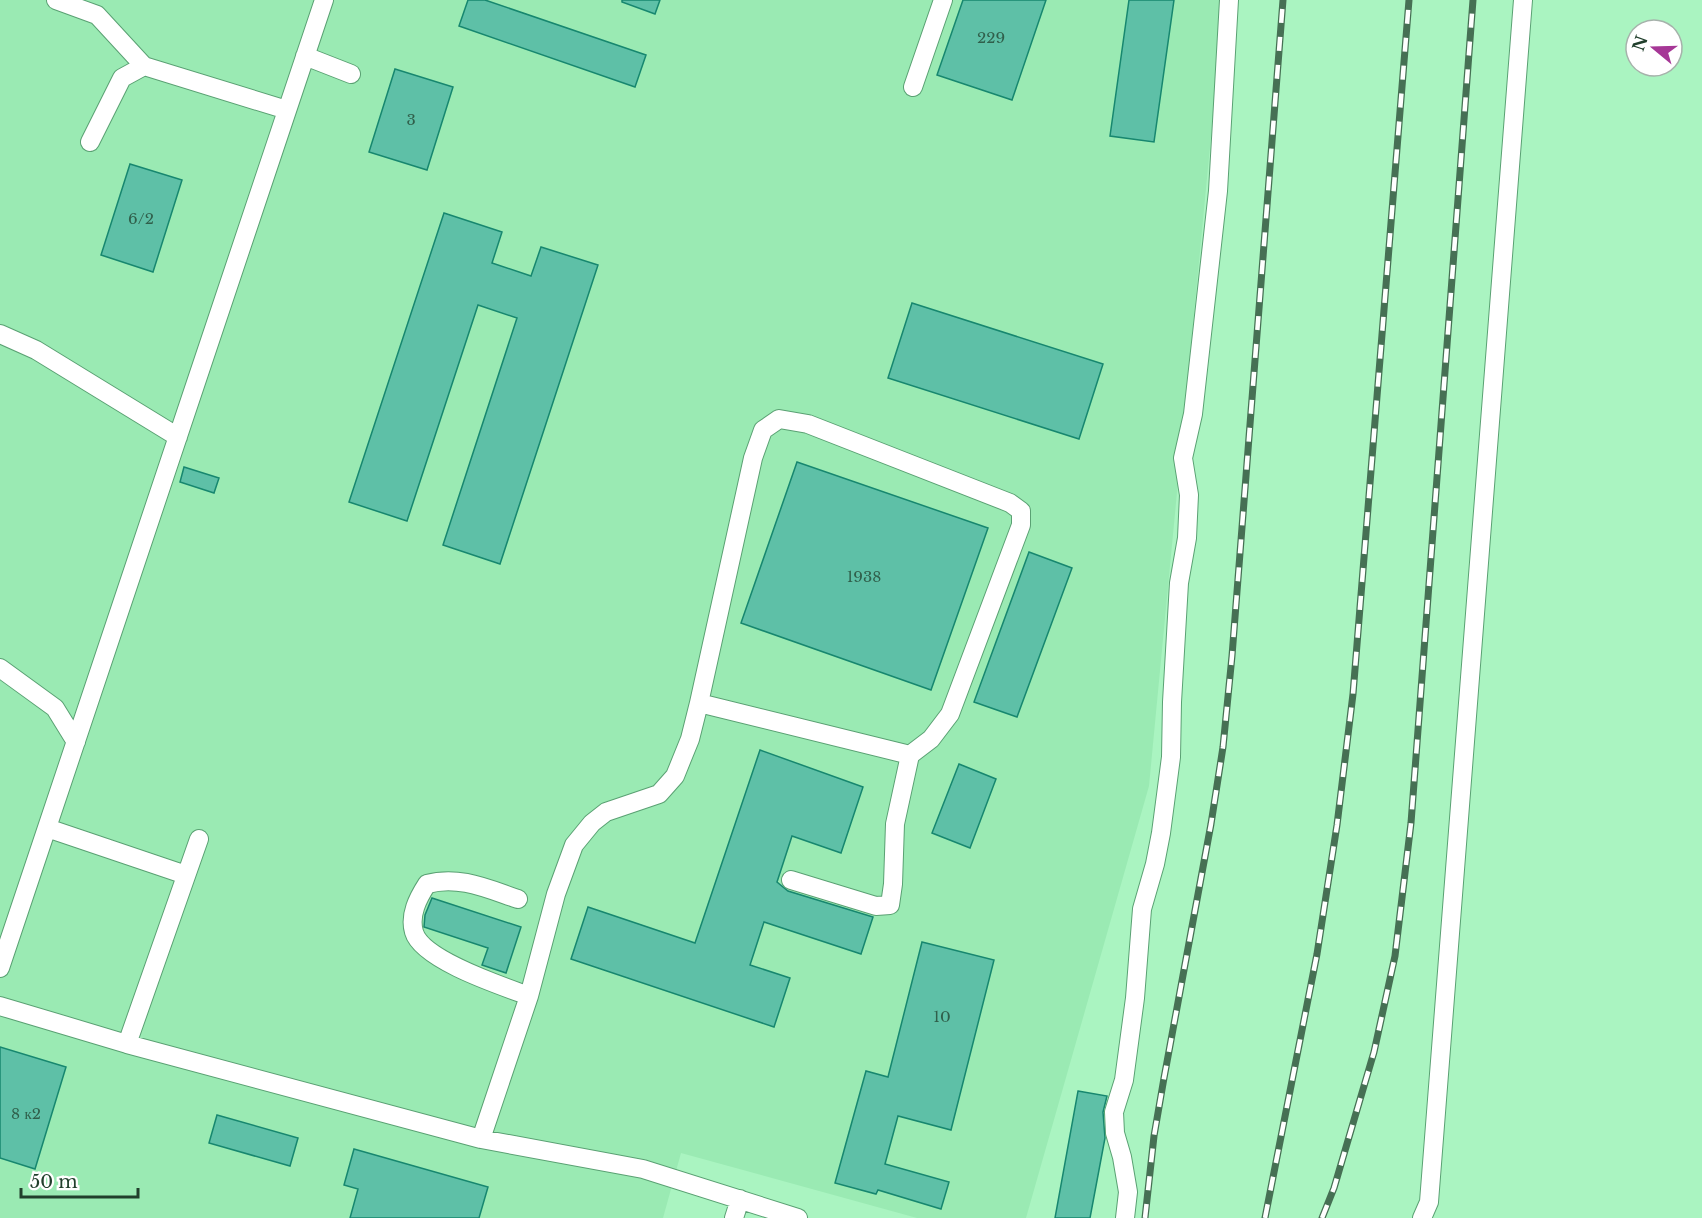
<svg xmlns="http://www.w3.org/2000/svg" width="1702" height="1218" font-family="'Libre Baskerville',serif">
  <style>
    .built { fill: #9aeab3 }
    .building { fill: #5ec0a7; stroke: #17876f; stroke-width: 1.5 }
    .lines { fill: none; stroke-linecap: round; stroke-linejoin: round }
    .minor-casing { stroke: #5aa173; stroke-width: 20 }
    .minor { stroke: #fff; stroke-width: 18 }
    .rail-casing { stroke: #467054; stroke-width: 7 }
    .rail { stroke: #fff; stroke-width: 4.5; stroke-dasharray: 14; stroke-linecap: butt }
    .labels { text-anchor: middle; dominant-baseline: central; stroke-width: 4.5; stroke-linejoin: round; paint-order: stroke }
    .number-label { font-size: 15px; fill: #305f4b }
  </style>
  <rect width="100%" height="100%" fill="#aaf4c1"/>
  <path class="built" d="M 0,0 L 1224,0 L 1149,786 L 1026,1218 L 917,1218 L 681,1153 L 663,1218 L 0,1218 Z"/>
  <path class="building" d="M 468,0 L 485,0 L 646,55 L 635,87 L 459,26 Z
    M 622,0 L 660,0 L 655,14 L 622,2 Z
    M 963,0 L 1046,0 L 1012,100 L 937,75 Z
    M 1129,0 L 1174,0 L 1154,142 L 1110,136 Z
    M 395,69 L 453,87 L 427,170 L 369,152 Z
    M 130,164 L 182,180 L 153,272 L 101,255 Z
    M 444,213 L 502,232 L 492,263 L 531,276 L 541,247 L 598,265 L 500,564 L 443,545 L 517,318 L 478,305 L 407,521 L 349,502 Z
    M 912,303 L 1103,364 L 1079,439 L 888,378 Z
    M 797,462 L 988,528 L 931,690 L 741,623 Z
    M 184,467 L 219,478 L 214,493 L 180,482 Z
    M 1029,552 L 1072,568 L 1017,717 L 974,702 Z
    M 760,750 L 863,787 L 841,853 L 792,836 L 777,882 L 788,891 L 873,917 L 861,954 L 764,922 L 750,965 L 790,978 L 774,1027 L 571,959 L 588,907 L 695,943 Z
    M 959,764 L 996,779 L 970,848 L 932,833 Z
    M 432,898 L 521,927 L 506,973 L 482,965 L 488,948 L 424,927 L 425,915 Z
    M 922,942 L 994,960 L 951,1130 L 898,1116 L 885,1164 L 949,1182 L 941,1209 L 878,1190 L 876,1194 L 835,1183 L 866,1071 L 888,1077 Z
    M 0,1047 L 66,1067 L 35,1169 L 0,1158 Z
    M 1078,1091 L 1107,1096 L 1103,1112 L 1105,1138 L 1090,1218 L 1055,1218 Z
    M 217,1115 L 298,1138 L 290,1166 L 209,1143 Z
    M 354,1149 L 488,1187 L 479,1218 L 350,1218 L 358,1189 L 344,1185 Z"/>
  <g class="lines">
    <g class="minor-casing">
      <path id="minor" d="M 56,0 L 97,15 L 144,66 L 287,110
        M 305,56 L 351,74
        M 913,87 L 943,0
        M 90,142 L 122,78 L 144,66
        M 0,334 L 36,350 L 178,437
        M 0,668 L 55,708 L 76,742
        M 47,828 L 186,875
        M 791,880 L 876,906 L 890,905 L 893,884 L 895,824 L 910,755
        M 518,899 C 488,889 459,875 427,884 C 418,898 409,915 414,932 C 422,960 502,986 529,996
        M 0,968 L 324,0
        M 0,1006 L 127,1044 L 481,1139 L 643,1169 L 798,1218
        M 127,1044 L 199,839
        M 481,1139 L 529,996 L 556,894 L 574,845 L 592,823 L 606,812 L 659,794 L 675,776 L 690,739 L 699,703 L 753,458 L 763,430 L 779,419 L 808,424 L 1010,503 L 1021,511 L 1021,525 L 950,714 L 931,739 L 910,755 L 699,703
        M 734,1218 L 740,1199
        M 1125,1218 L 1128,1192 L 1122,1157 L 1115,1133 L 1114,1112 L 1124,1080 L 1135,998 L 1142,909 L 1155,864 L 1161,833 L 1171,757 L 1172,702 L 1179,583 L 1187,538 L 1189,495 L 1183,458 L 1193,414 L 1218,191 L 1229,0
        M 1422,1218 L 1429,1202 L 1523,0"/>
    </g>
    <use href="#minor" class="minor"/>
    <g class="rail-casing">
      <path id="rail" d="M 1145,1218 L 1154,1136 L 1164,1078 L 1211,824 L 1223,747 L 1232,656 L 1283,0
        M 1265,1218 L 1317,954 L 1337,825 L 1353,694 L 1409,0
        M 1322,1218 L 1334,1188 L 1374,1052 L 1395,956 L 1411,823 L 1473,0"/>
    </g>
    <use href="#rail" class="rail"/>
  </g>
  <g class="labels">
    <g class="number-label">
      <text x="991" y="37">229</text>
      <text x="411" y="119">3</text>
      <text x="141" y="218">6/2</text>
      <text x="864" y="576">1938</text>
      <text x="942" y="1016">10</text>
      <text x="26" y="1113">8 к2</text>
    </g>
  </g>
  <g transform="translate(1654 48) rotate(289)"><circle r="28" fill="#ffffff" stroke="#a6b2ab" stroke-width="1.5"/>
  <path d="M0-4.5L10 22L0 15L-10 22Z" fill="#a63796"/>
  <text y="-9" font-size="16" font-weight="bold" text-anchor="middle" fill="#213f2c">N</text>
  </g>
  <path d="M21 1188v9h117v-9" fill="none" stroke="#213f2c" stroke-width="3"/>
  <text x="30" y="1188" font-size="18" fill="#213f2c" stroke="#ffffff" stroke-width="4.5" paint-order="stroke">50 m</text>
</svg>
